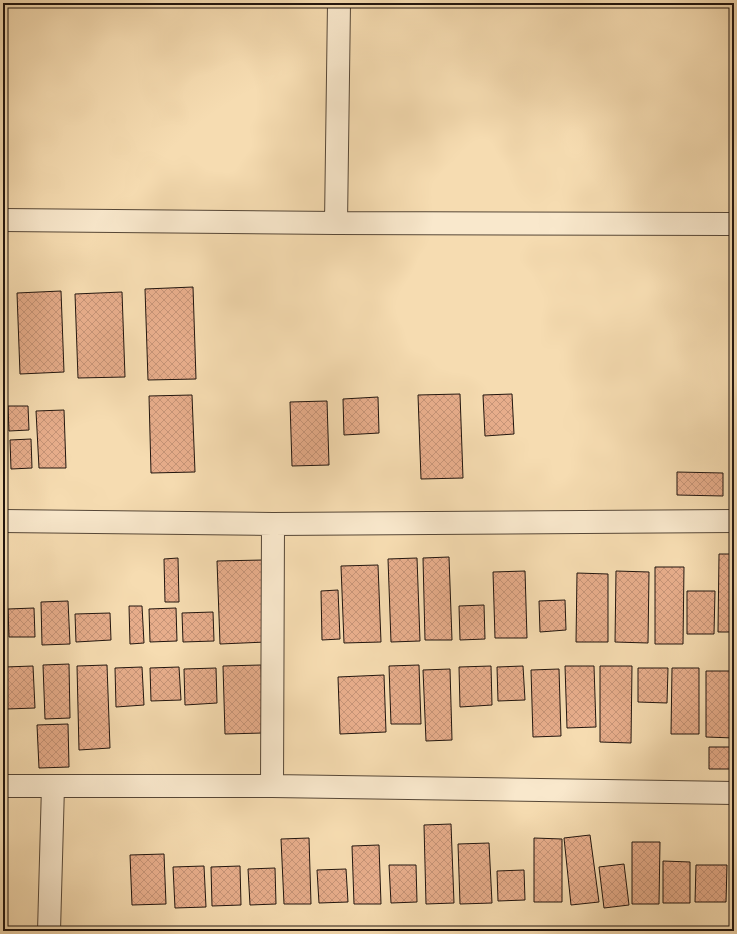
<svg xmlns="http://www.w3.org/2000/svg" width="737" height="934" font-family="'Gentium Book Plus',serif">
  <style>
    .building { fill: url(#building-cross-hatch); stroke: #21150e }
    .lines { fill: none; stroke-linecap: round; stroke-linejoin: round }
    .street-casing { stroke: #564737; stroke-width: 24 }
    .street { stroke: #f9e8cc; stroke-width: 22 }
  </style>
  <defs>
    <pattern id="building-cross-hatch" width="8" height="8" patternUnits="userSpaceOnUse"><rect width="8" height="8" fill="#e7ad8b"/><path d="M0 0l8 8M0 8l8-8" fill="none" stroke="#c69477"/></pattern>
  </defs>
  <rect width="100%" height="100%" fill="#f6dcb1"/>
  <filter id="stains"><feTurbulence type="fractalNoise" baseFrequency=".005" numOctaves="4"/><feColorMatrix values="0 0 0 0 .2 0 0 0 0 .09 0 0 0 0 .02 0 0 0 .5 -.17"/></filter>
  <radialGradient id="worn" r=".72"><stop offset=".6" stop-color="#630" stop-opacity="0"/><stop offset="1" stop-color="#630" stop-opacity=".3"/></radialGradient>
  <path class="building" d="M 193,287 L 196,379 L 148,380 L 145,289 Z
    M 61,291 L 64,372 L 20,374 L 17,293 Z
    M 122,292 L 125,377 L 78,378 L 75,294 Z
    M 460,394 L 463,478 L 421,479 L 418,395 Z
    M 512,394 L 514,434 L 485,436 L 483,395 Z
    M 192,395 L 195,472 L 151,473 L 149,396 Z
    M 378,397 L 379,433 L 344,435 L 343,399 Z
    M 327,401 L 329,465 L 292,466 L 290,402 Z
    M 8,406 L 28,406 L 29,430 L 9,431 Z
    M 64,410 L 66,468 L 39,468 L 36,411 Z
    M 31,439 L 32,468 L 11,469 L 10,440 Z
    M 677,472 L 723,473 L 723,496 L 677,495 Z
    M 731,484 L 734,484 L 734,498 L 731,498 Z
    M 719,554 L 734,554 L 734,632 L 718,632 Z
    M 449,557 L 452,640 L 425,640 L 423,558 Z
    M 178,558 L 179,602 L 165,602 L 164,559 Z
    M 417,558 L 420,641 L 391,642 L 388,559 Z
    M 263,560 L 266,642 L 220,644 L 217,561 Z
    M 378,565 L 381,642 L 344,643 L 341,566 Z
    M 655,567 L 684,567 L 683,644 L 655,644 Z
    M 525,571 L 527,638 L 495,638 L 493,572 Z
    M 616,571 L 649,572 L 648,643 L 615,642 Z
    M 577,573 L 608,574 L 608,642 L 576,642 Z
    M 338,590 L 340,639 L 322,640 L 321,591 Z
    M 687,591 L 715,591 L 714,634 L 687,634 Z
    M 565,600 L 566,630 L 540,632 L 539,601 Z
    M 68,601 L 70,644 L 42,645 L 41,602 Z
    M 484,605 L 485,639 L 460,640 L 459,606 Z
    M 129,606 L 142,606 L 144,643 L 130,644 Z
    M 34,608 L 35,637 L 9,637 L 8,609 Z
    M 176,608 L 177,641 L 150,642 L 149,609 Z
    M 213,612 L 214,641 L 183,642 L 182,613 Z
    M 110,613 L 111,640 L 76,642 L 75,614 Z
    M 69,664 L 70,718 L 45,719 L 43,665 Z
    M 107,665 L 110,748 L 79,750 L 77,666 Z
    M 261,665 L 263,733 L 225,734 L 223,666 Z
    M 419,665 L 421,724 L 391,724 L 389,666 Z
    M 33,666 L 35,708 L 7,709 L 5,667 Z
    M 491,666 L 492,705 L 460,707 L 459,667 Z
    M 523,666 L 525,700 L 498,701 L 497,667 Z
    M 565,666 L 594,666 L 596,727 L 567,728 Z
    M 600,666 L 632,666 L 631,743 L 600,742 Z
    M 142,667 L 144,705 L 116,707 L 115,668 Z
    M 179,667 L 181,700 L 151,701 L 150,668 Z
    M 216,668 L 217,703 L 185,705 L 184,669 Z
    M 638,668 L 668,668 L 667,703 L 638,702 Z
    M 672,668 L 699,668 L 699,734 L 671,734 Z
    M 450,669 L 452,740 L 426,741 L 423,670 Z
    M 559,669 L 561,736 L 533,737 L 531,670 Z
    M 706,671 L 734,671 L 734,738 L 706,737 Z
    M 384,675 L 386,732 L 340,734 L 338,677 Z
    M 68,724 L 69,767 L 39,768 L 37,725 Z
    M 709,747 L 734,747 L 734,769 L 709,769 Z
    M 451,824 L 454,903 L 426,904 L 424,825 Z
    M 590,835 L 599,902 L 571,905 L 564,838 Z
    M 309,838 L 311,904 L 284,904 L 281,839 Z
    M 534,838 L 562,839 L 562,902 L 534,902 Z
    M 632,842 L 660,842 L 659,904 L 632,904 Z
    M 489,843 L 492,903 L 460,904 L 458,844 Z
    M 379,845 L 381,904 L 354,904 L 352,846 Z
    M 164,854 L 166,904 L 132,905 L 130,855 Z
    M 663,861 L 690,862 L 690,903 L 663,903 Z
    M 624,864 L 629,905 L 604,908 L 599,867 Z
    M 389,865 L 416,865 L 417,902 L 391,903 Z
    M 696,865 L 727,865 L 726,902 L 695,902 Z
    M 204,866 L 206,907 L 175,908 L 173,867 Z
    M 240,866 L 241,905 L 212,906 L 211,867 Z
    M 730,866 L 734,866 L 734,903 L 730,903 Z
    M 275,868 L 276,904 L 250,905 L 248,869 Z
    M 346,869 L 348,902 L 319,903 L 317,870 Z
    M 524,870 L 525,900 L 498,901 L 497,871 Z"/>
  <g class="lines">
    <g class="street-casing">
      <path id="street" d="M 3,220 L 336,223 L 734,224
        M 336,223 L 339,3
        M 3,521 L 273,524 L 734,521
        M 3,786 L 272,786 L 734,793
        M 272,786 L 273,524
        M 49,931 L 53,786"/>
    </g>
    <use href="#street" class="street"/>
  </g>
  <rect width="737" height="934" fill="none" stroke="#f6dcb1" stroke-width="16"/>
  <rect x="4" y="4" width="729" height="926" fill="none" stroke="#21150e" stroke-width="2"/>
  <rect x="8" y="8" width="721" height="918" fill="none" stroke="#21150e"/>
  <rect width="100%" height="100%" filter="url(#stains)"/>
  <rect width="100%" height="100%" fill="url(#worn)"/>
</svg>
